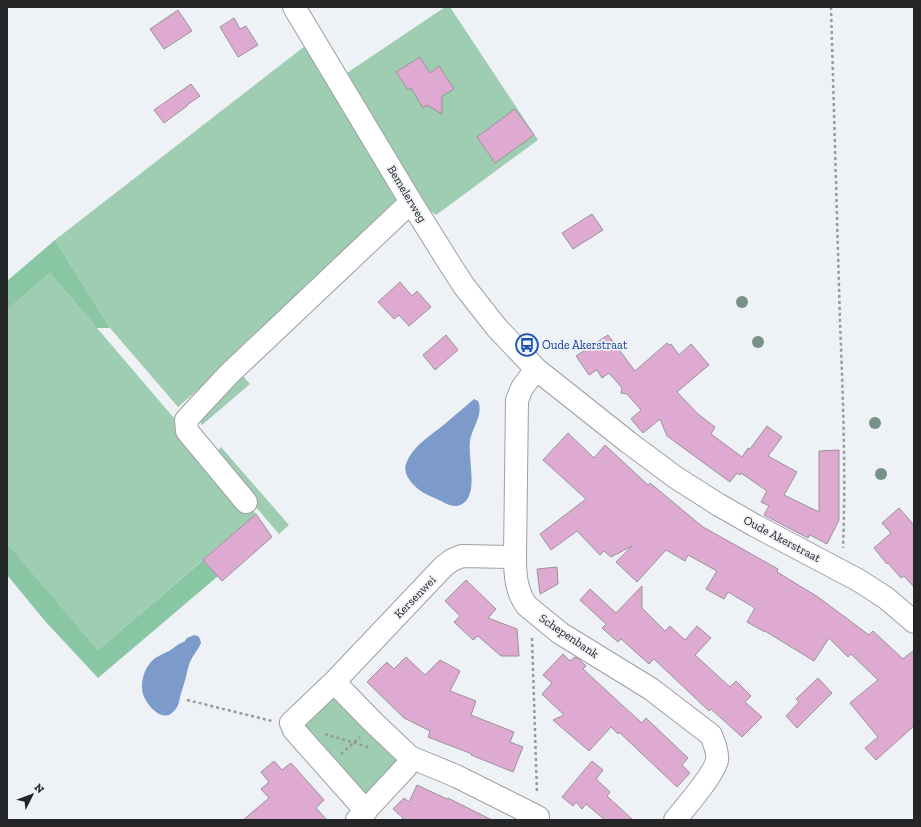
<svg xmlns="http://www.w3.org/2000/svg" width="921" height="827" font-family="'Zilla Slab',serif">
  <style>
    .green { fill: #9ecdb1 }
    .forest { fill: #89c6a4 }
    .water { fill: #7c9bcb }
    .building { fill: #dfaad1; stroke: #989497 }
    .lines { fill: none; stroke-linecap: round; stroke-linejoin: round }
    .minor-casing { stroke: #9ea0a4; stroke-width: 24 }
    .path { stroke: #97999c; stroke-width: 2.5; stroke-dasharray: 3 3; stroke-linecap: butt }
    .minor { stroke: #fff; stroke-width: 22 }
    .tree { fill: #769186 }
    .labels { text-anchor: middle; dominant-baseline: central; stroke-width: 3.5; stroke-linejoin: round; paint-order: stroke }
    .street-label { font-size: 12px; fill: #242527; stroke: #eef1f5 }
    .transit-label { font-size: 12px; fill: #164399; stroke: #eef1f5; text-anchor: start }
  </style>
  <rect width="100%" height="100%" fill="#eef1f5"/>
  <path class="green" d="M 445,7 L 450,7 L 538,140 L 436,215 L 428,209 L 421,201 L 347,73 Z
    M 305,46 L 404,212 L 178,407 L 110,328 L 55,240 Z
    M 50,273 L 256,514 L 98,650 L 7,543 L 7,310 Z
    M 243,376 L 250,384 L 202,425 L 197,417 Z
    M 221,447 L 289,525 L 279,534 L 213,457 Z
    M 334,695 L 400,760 L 367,794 L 360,792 L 303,725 Z"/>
  <path class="forest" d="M 55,240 L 110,328 L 97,328 L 50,273 L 7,310 L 7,281 Z
    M 7,543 L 98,650 L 203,560 L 218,576 L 98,678 L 45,621 L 7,575 Z"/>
  <path class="water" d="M 474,399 L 478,401 C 484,415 472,427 470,441 C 468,459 477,488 466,501 C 463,504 459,506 455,506 C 450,506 445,503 441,501 C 435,498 429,496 424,493 C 415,488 402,475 406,464 C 413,445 432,435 446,423 C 455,415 465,407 474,399 Z
    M 194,635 L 198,636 L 200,639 L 201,643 C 198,650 193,655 190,662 C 188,667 187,672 186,677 C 184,684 182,690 180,697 C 179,703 178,707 174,711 C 163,724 147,706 143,694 C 140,683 144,668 153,660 C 157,656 163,654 169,651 C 174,648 179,643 184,642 L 187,638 Z"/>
  <path class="building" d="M 178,10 L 192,31 L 164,49 L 150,29 Z
    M 234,18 L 240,29 L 246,26 L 258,45 L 238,57 L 220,27 Z
    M 420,57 L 430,73 L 439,66 L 454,89 L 442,96 L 442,114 L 427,105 L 423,108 L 411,88 L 408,90 L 396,72 Z
    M 191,84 L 200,96 L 187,105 L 187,106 L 164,123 L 154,110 Z
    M 515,109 L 534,135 L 495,163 L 477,137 Z
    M 592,214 L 603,230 L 573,249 L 562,233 Z
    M 400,282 L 412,296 L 417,291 L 431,307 L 409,326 L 399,315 L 394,319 L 378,302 Z
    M 446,335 L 458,350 L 435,370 L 423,355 Z
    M 608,335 L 635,371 L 667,343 L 669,345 L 671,344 L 679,355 L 691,344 L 709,365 L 677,392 L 698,414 L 715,427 L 711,434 L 742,457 L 748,448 L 750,449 L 767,426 L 782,437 L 768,456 L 797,472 L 784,495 L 819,512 L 819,451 L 839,450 L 839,520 L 827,544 L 810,535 L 808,538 L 764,515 L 769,506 L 761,502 L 767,491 L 741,473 L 740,475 L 737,473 L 730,482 L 667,436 L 660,419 L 643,433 L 631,419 L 641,410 L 627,394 L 621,393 L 622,388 L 609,373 L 602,378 L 597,370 L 589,375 L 576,356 Z
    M 568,433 L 594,458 L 605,445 L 648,485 L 650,483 L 703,527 L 746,551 L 778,569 L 777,572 L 818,597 L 869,635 L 873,631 L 903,659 L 914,650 L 914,726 L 876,760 L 865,748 L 878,737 L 850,703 L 878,680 L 851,654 L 848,657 L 829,638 L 814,661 L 765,631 L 765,632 L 747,622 L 755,608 L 728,592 L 724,599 L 706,589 L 717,571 L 688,555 L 685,561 L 666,550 L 637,582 L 616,562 L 632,546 L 611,557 L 604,551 L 600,555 L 577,531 L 551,550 L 540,534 L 586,499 L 543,460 Z
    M 899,508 L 914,525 L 914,587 L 904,576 L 901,578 L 888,563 L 887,564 L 874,548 L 891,533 L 882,523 Z
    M 256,514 L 272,537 L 222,581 L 203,560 Z
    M 557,567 L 558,584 L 540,594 L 537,569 Z
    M 466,580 L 496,609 L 488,618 L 517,629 L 519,656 L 501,656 L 478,636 L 473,640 L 454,622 L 460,616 L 445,601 Z
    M 642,586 L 642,608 L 665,631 L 670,626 L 685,640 L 697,626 L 711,638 L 695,655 L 730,687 L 736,681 L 751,696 L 745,702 L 762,717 L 742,737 L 711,709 L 709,711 L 654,659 L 649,664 L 621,639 L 618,642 L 602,628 L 606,624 L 580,600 L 590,589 L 616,613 Z
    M 563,654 L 570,661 L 575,657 L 580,660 L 586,666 L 583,669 L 623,706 L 642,723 L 646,718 L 688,758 L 682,765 L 690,773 L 677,787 L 619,732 L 618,734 L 611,727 L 589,751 L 553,720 L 564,715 L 542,694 L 552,683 L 543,675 Z
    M 406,657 L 425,675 L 440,660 L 460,671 L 450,691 L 476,701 L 471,715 L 514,732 L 510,742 L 523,747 L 513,772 L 471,755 L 472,754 L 428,737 L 430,731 L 404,718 L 367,682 L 387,662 L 394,669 Z
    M 818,678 L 832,693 L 797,728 L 786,716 L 799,702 L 796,699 Z
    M 274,761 L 282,770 L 291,763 L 324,800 L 316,808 L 327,820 L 243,820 L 269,798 L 261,789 L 269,782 L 261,772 Z
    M 592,761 L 603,770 L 596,779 L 610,792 L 607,796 L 633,820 L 605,820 L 586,804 L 582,809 L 576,802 L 573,806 L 562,797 Z
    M 417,785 L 447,799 L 448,798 L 492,820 L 402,820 L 403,818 L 393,809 L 404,798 L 409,802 Z"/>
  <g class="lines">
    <g class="minor-casing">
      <path id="minor" d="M 294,7 L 411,202 L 451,266 L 464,286 L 497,328 L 536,369 L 628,442 L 675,477 L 719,505 L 754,525 L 858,580 L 886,598 L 914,622
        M 536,369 L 522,388 L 517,400 L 515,557 C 515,574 516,592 527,606 L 560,633 L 651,689 L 711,735 C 714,742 718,752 717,760 C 715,773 685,808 675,820
        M 246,502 L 187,431 L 186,420 L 229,374 L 411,202
        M 334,682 L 374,723 L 410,757 L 456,776 L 538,817 L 538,820
        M 366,811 L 294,730 L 291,723 L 334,682 L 444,566 L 452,560 L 462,556 L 515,557
        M 357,820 L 406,767 L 410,757"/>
    </g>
    <path class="path" d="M 831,7 C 834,112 837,217 840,322 C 843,397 846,473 843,548
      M 532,638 L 537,794
      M 187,700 L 272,721
      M 325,734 L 368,747
      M 341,754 L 360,737"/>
    <use href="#minor" class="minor"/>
  </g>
  <g class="tree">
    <circle cx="742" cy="302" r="6"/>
    <circle cx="758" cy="342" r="6"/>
    <circle cx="875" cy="423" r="6"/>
    <circle cx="881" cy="474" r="6"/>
  </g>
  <defs>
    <g id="bus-ring" transform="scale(1.15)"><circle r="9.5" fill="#eef1f5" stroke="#1a4fb4" stroke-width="1.5"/><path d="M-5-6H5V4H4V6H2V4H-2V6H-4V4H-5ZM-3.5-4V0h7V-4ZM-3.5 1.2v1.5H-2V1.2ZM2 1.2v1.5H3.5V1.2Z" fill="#1a4fb4"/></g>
  </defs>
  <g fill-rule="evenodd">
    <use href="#bus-ring" x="527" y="345"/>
  </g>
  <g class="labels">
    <g class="street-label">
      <text transform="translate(407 194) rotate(59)">Bemelerweg</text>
      <text transform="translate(782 539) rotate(28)">Oude Akerstraat</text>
      <text transform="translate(415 597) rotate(-46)">Kersenwei</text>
      <text transform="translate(569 636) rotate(34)">Schepenbank</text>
    </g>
    <g class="transit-label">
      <text x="542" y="345">Oude Akerstraat</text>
    </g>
  </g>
  <rect width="921" height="827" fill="none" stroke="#242527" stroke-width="16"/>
  <g transform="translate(32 795) rotate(48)" stroke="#eef1f5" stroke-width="3" paint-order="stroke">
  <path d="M0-3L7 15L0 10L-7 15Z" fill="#242527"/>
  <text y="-6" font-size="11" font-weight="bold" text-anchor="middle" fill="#242527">N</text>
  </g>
</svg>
